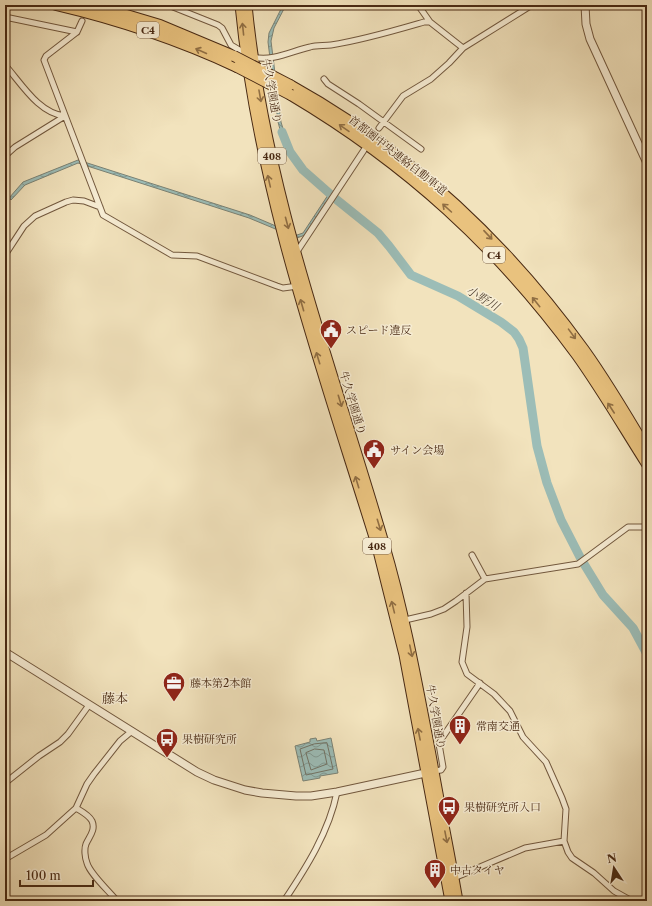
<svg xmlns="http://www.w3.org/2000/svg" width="652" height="906" font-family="'Libre Caslon Text','Noto Serif JP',serif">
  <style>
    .water { fill: url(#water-waves); stroke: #7a8275 }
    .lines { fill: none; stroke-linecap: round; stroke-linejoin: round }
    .shore { stroke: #727365; stroke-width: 1 }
    .stream { stroke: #7a8275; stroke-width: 1.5 }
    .river { stroke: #9cbdb7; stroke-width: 9 }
    .minor-casing { stroke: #72583e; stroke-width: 7 }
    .tertiary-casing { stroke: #72583e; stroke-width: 9 }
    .trunk-casing { stroke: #482913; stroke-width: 11 }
    .motorway-casing { stroke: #482913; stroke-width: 12 }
    .minor { stroke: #f7edd4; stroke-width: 5 }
    .tertiary { stroke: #f7edd4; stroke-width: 7 }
    .trunk { stroke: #e9c27e; stroke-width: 9 }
    .motorway { stroke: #e9c27e; stroke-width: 10 }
    .motorway-bridge-casing { stroke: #482913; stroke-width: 12; stroke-linecap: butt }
    .motorway-bridge { stroke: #e9c27e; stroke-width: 10 }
    .oneway { stroke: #906e43 }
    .labels { text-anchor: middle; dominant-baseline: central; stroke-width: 3; stroke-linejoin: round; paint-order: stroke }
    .shield { fill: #f7edd4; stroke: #7c644d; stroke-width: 1 }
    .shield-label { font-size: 10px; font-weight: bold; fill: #482913 }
    .street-label { font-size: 11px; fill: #482913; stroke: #f7edd4 }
    .poi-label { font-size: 11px; fill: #482913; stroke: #f7edd4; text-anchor: start }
    .water-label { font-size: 12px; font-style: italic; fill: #5d4e3c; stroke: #f7edd4 }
    .quarter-label { font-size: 13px; fill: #482913; stroke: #f7edd4 }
  </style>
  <defs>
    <pattern id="water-waves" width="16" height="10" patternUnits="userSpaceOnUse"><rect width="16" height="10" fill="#9cbdb7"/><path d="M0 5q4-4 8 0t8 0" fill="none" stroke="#819a94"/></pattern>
  </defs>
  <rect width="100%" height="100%" fill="#f2e3bd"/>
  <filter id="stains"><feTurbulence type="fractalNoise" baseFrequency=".005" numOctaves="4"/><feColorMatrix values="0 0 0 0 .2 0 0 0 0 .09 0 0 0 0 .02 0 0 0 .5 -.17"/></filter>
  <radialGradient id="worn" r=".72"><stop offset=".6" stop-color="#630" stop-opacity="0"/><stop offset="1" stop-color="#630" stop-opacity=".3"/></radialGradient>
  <path class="water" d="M 283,5 L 286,5 L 274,28 L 271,41 L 281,122 L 287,142 L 284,144 L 278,122 L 268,42 L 269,33 Z
    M 78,160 L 250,215 L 297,235 L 303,233 L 328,195 L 331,197 L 305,235 L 297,238 L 249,218 L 78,163 L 25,185 L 11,200 L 9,198 L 23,182 Z
    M 316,738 L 317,741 L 331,738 L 338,773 L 320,776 L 320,778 L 303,781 L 295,746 L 310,742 L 310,739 Z"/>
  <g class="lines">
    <path class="shore" d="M 327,743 L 333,769 L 306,775 L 300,749 L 314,744 Z
      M 315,749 L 324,750 L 327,764 L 311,770 L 306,753 Z"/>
    <path class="stream" d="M 329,196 L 331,194
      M 5,204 L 10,198"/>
    <path class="river" d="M 282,132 L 290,152 L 303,170 L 337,200 L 378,233 L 389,246 L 411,275 L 458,296 L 501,322 L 514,332 L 519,339 L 523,348 L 537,446 L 547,483 L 561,520 L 581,559 L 603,595 L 633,628 L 647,654"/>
    <g class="minor-casing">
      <path id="minor" d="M 168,5 L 218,25 L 222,28 L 231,45 L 246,54
        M 418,5 L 430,22 L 463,48
        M 519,5 L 523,10
        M 5,17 L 77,32
        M 82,21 L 77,32 L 46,56 L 44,60 L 103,215 L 172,255 L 197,256 L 277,286 L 283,288 L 298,286
        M 253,57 C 272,62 292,51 310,47 C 317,45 324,46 331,45 C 363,40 393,31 424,22 L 430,22
        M 5,65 C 21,83 39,114 65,116
        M 324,79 L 328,84 L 359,104 L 421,149
        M 379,128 L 403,96 L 431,79 L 449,63 L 463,48 L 532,5
        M 5,156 L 15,147 L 65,116
        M 296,253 L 364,150
        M 5,255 L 24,226 L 35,216 L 66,202 L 73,200 L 84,201 L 100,207
        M 472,555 L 485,579
        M 466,593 L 467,627 L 462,662 L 467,674 L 494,694 L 510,711 L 523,737 L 546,762 L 562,798 L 566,809 L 564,841 L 568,852 L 572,858 L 594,873 L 614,891 L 632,901
        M 405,620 L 431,614 L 444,609 L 456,601 L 485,579 L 578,564 L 628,527 L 647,527
        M 434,771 L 441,770 L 443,767 L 439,744 L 442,738 L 480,683
        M 5,783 L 39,756 L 60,742 L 68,734 L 89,705
        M 76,808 C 81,811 89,815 92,821 C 96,830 89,837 86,844 C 84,849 85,858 87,863 C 90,874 109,891 117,901
        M 5,859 L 46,835 L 76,808 L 87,784 L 94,774 L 120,741 L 132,731
        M 454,878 L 525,848 L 564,841
        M 284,901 C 306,868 329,832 337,792"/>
    </g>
    <g class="tertiary-casing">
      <path id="tertiary" d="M 585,5 L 586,24 L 590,39 L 647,163
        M 5,652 L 197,772 L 214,780 L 245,790 L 262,793 L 296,796 L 311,796 L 337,792 L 430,772"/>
    </g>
    <g class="trunk-casing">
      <path id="trunk" d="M 240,5 C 258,192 322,369 377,547 L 404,655 L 450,901
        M 247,5 C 265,191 332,365 384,543 C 405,614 418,687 432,760 C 440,807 450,854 458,901"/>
    </g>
    <g class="motorway-casing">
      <path id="motorway" d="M 56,5 C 120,20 177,39 237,67
        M 93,5 L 160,25 L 234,56
        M 290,85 C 407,150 506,242 584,350 C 607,382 627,416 647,450
        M 291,95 C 407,164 497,246 577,355 C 602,390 624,428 647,464"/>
    </g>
    <use href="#minor" class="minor"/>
    <use href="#tertiary" class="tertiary"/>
    <use href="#trunk" class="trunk"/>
    <use href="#motorway" class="motorway"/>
    <g class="motorway-bridge-casing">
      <path id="motorway-bridge" d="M 234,56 L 290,85
        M 237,67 L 291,95"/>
    </g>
    <use href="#motorway-bridge" class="motorway-bridge"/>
  </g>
  <defs><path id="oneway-shaft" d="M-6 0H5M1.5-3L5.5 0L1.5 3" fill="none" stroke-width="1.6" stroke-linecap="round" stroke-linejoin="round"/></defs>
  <g class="oneway">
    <use href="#oneway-shaft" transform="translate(243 29) rotate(-96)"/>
    <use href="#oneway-shaft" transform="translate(201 51) rotate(-156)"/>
    <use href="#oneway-shaft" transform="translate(260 96) rotate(80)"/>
    <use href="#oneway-shaft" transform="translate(344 128) rotate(-145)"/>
    <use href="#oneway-shaft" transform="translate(269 181) rotate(-103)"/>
    <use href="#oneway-shaft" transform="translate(447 208) rotate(-138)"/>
    <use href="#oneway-shaft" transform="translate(287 223) rotate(75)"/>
    <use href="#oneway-shaft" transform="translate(488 235) rotate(47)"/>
    <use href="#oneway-shaft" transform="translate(536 302) rotate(-129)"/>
    <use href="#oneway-shaft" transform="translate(302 305) rotate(-106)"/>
    <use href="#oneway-shaft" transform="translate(572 334) rotate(54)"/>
    <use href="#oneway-shaft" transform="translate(318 358) rotate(-107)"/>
    <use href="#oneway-shaft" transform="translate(340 401) rotate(73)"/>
    <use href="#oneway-shaft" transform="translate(611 408) rotate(-123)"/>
    <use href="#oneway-shaft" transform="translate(357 482) rotate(-107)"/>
    <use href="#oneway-shaft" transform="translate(379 525) rotate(73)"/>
    <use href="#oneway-shaft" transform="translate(393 607) rotate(-104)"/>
    <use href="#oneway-shaft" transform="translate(411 651) rotate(78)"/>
    <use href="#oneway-shaft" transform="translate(419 734) rotate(-101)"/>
    <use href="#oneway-shaft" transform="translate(446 837) rotate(79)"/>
  </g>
  <defs>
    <g id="civic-pin" transform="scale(1.15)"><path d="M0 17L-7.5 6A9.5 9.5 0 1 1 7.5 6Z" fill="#8f2418" stroke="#f7edd4"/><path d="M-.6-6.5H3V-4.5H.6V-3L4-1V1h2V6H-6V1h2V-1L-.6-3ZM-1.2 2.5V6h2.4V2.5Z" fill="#fff"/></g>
    <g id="office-pin" transform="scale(1.15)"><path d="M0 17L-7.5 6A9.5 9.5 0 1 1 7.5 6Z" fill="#8f2418" stroke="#f7edd4"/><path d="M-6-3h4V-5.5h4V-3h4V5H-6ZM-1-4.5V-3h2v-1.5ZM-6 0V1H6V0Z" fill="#fff"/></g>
    <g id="building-pin" transform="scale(1.15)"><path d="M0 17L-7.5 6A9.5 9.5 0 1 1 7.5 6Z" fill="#8f2418" stroke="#f7edd4"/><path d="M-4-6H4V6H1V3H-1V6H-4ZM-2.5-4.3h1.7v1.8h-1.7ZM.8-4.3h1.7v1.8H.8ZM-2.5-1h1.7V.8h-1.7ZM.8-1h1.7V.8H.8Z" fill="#fff"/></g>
    <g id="bus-pin" transform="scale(1.15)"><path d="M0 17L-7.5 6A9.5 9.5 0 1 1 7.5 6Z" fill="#8f2418" stroke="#f7edd4"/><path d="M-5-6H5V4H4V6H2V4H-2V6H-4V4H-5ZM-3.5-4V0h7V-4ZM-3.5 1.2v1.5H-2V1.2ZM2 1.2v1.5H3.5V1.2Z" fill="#fff"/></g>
  </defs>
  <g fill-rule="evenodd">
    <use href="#civic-pin" x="331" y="330"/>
    <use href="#civic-pin" x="374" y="450"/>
    <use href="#office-pin" x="174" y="683"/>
    <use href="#building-pin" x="460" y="726"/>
    <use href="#bus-pin" x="167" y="739"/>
    <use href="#bus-pin" x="449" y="807"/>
    <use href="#building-pin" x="435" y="870"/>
  </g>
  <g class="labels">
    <g class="shield">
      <rect x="137" y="22" width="22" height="16" rx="3"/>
      <rect x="258" y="148" width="28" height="16" rx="3"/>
      <rect x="483" y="247" width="22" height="16" rx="3"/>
      <rect x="363" y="538" width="28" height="16" rx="3"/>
    </g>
    <g class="shield-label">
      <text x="148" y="30">C4</text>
      <text x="272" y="156">408</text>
      <text x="494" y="255">C4</text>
      <text x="377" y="546">408</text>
    </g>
    <g class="street-label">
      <text transform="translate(272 91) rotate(80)">牛久学園通り</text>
      <text transform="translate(398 155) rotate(38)">首都圏中央連絡自動車道</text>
      <text transform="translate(353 403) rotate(73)">牛久学園通り</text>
      <text transform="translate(436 717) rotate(80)">牛久学園通り</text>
    </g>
    <g class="poi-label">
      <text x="346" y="330">スピード違反</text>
      <text x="390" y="450">サイン会場</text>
      <text x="190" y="683">藤本第2本館</text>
      <text x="476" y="726">常南交通</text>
      <text x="182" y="739">果樹研究所</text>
      <text x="464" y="807">果樹研究所入口</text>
      <text x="450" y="870">中古タイヤ</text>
    </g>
    <g class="water-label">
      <text transform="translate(483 298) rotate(31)">小野川</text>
    </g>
    <g class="quarter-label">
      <text x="115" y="698">藤本</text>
    </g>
  </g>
  <rect width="652" height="906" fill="none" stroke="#f2e3bd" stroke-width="20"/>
  <rect x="6" y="6" width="640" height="894" fill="none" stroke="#482913" stroke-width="2"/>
  <rect x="10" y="10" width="632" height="886" fill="none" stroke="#482913"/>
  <g transform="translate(614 868) rotate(348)" stroke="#f7edd4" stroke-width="3" paint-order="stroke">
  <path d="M0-3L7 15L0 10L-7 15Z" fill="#482913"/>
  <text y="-6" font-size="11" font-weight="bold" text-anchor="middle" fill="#482913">N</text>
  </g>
  <path d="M20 880v6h73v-6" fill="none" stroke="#482913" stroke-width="2"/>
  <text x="26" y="880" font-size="12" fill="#482913" stroke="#f7edd4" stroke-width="3" paint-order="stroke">100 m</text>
  <rect width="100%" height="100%" filter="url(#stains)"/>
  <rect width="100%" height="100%" fill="url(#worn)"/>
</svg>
